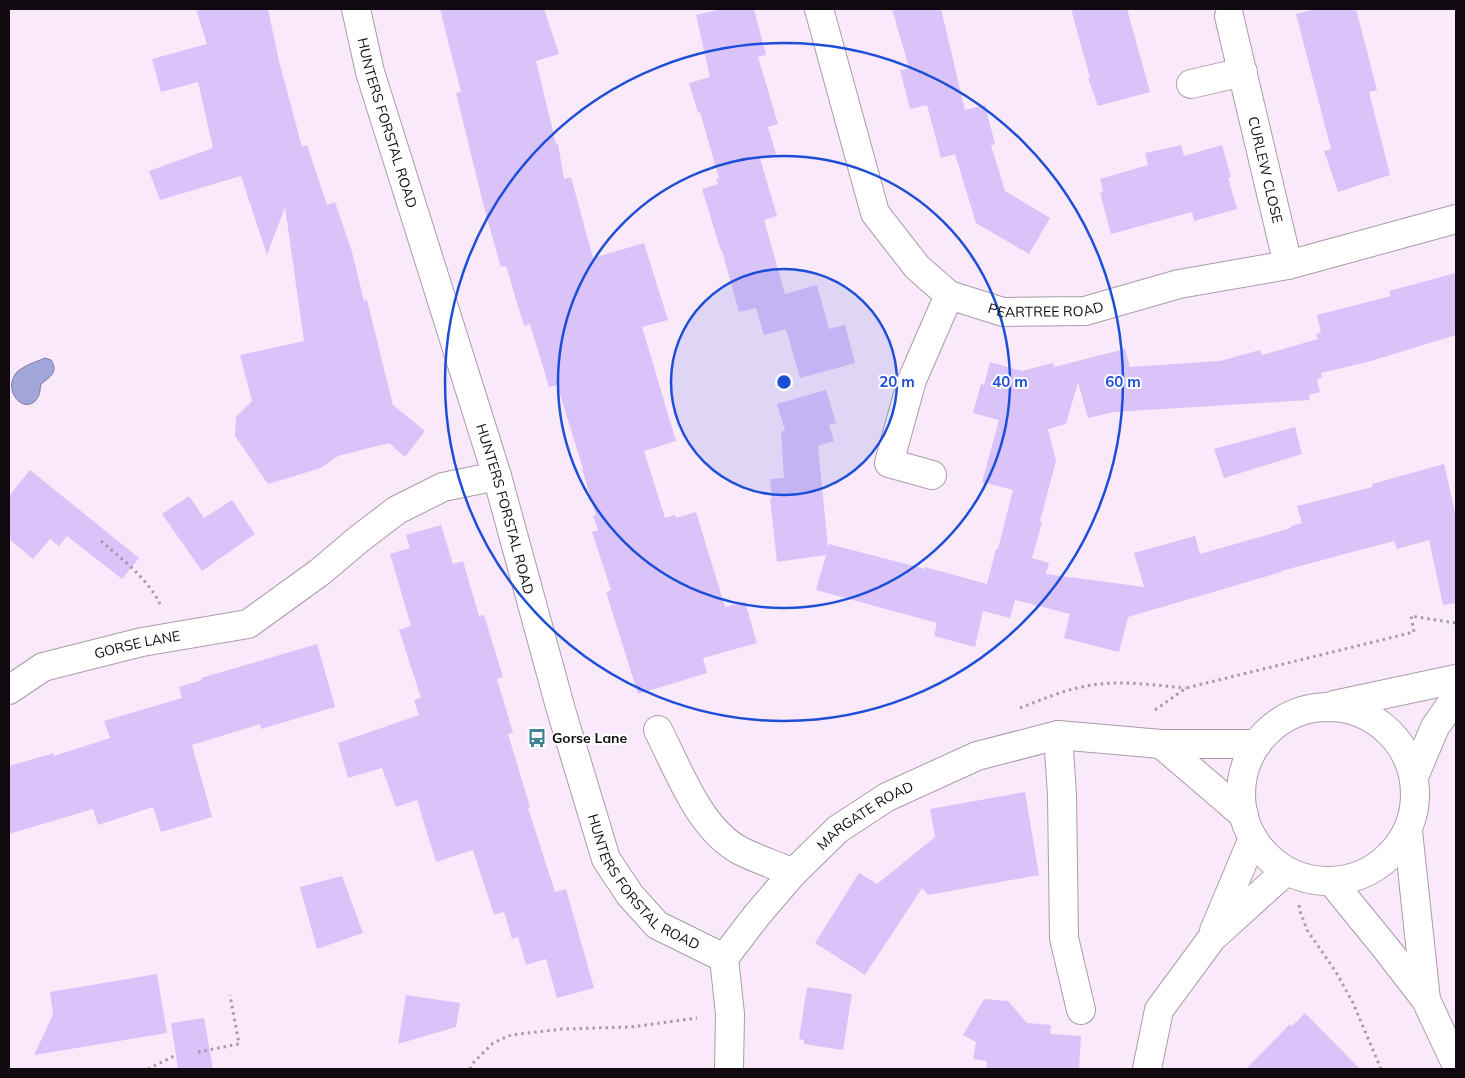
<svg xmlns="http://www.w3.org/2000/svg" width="1465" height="1078" font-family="Mulish,sans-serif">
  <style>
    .water { fill: #a3a6db; stroke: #77779e }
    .building { fill: #dac3f9 }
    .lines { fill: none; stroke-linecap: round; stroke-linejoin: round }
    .minor-casing { stroke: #ab9bab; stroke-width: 30 }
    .path { stroke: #a79aa7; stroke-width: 3; stroke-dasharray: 2.5 4; stroke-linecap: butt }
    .minor { stroke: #fff; stroke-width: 28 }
    .ring { fill: none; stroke: #1d4ed8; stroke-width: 2.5 }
    .labels { text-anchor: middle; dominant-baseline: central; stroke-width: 4; stroke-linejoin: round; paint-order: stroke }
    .street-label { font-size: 14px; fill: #100a10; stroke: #fff }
    .poi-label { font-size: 14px; font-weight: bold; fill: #100a10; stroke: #fff; text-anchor: start }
    .centre { fill: #1d4ed8; stroke: #fff; stroke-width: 2.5 }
    .ring-label { font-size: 15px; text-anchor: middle; font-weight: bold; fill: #1d4ed8; stroke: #fff; stroke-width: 4; stroke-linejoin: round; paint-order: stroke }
  </style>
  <rect width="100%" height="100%" fill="#fae9fa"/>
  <path class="water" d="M 45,358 L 51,360 C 59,372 50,377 41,384 C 40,388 40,392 39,395 C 28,419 0,392 17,372 C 25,365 36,362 45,358 Z"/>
  <path class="building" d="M 196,9 L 268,9 L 279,61 L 302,147 L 307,145 L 327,205 L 335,202 L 352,252 L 364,301 L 367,300 L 393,405 L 425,431 L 405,457 L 389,443 L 338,456 L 321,468 L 268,484 L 235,436 L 236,417 L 252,401 L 240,355 L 304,341 L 285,207 L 267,255 L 241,176 L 160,200 L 149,171 L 213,148 L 198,82 L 161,92 L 152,59 L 207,44 Z
    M 440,9 L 544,9 L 559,54 L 536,61 L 556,144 L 558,144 L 564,179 L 571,177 L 593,258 L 644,243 L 668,320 L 642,327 L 676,441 L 644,451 L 665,518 L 675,515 L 676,518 L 696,512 L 725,607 L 745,602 L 757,643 L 703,658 L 707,673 L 638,694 L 606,592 L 611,590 L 592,532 L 598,530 L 593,516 L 596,515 L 582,469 L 583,469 L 557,385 L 549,387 L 530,324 L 524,326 L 506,266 L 501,267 L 485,211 L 456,93 L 461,92 Z
    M 721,9 L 754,9 L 766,55 L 758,57 L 778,124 L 768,127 L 776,154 L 760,158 L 777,216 L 764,220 L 785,294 L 817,285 L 829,329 L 845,325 L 855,363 L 800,378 L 786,329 L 764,335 L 756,308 L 739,312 L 722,251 L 721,251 L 702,189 L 718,184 L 716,179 L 719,178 L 700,112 L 698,113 L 689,83 L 710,77 L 696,15 Z
    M 892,9 L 941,9 L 965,110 L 985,105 L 995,144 L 991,145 L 1005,191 L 1050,218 L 1029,254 L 976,223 L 955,154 L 941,158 L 927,105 L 910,109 L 900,70 L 909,68 Z
    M 1071,9 L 1127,9 L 1150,92 L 1098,106 L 1088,78 L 1090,78 Z
    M 1316,9 L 1356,9 L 1377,90 L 1369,92 L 1390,175 L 1338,192 L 1324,151 L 1331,149 L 1296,14 Z
    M 1181,145 L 1184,156 L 1222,145 L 1231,177 L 1228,178 L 1237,209 L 1194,221 L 1192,212 L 1111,234 L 1100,193 L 1103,192 L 1100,179 L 1148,165 L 1145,153 Z
    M 1456,273 L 1456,335 L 1371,361 L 1321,373 L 1322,378 L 1317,379 L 1320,392 L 1309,395 L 1310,400 L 1114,412 L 1088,418 L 1078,382 L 1066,424 L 1048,429 L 1056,461 L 1040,521 L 1042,522 L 1032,558 L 1049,563 L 1046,574 L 1144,587 L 1134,553 L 1195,536 L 1200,554 L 1291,528 L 1291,526 L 1302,523 L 1297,506 L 1372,487 L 1372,484 L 1444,464 L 1456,517 L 1456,603 L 1443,605 L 1429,540 L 1397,549 L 1394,541 L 1281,571 L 1281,572 L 1128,617 L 1119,652 L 1064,638 L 1070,614 L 1015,600 L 1010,618 L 983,611 L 975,647 L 934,636 L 937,623 L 816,590 L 826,555 L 777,562 L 770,499 L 772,498 L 770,479 L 784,478 L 781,432 L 785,430 L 777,404 L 826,390 L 836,423 L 829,425 L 834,441 L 818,446 L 828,548 L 829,544 L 925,569 L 925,567 L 987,584 L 996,549 L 998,549 L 1013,490 L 982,482 L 999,420 L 973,413 L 981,384 L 984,385 L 990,362 L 1022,371 L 1053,363 L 1054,367 L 1125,349 L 1130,367 L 1220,361 L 1260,350 L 1262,355 L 1318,339 L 1316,334 L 1321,332 L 1317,315 L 1391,296 L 1389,291 Z
    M 1295,427 L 1302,454 L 1224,478 L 1214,449 Z
    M 30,470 L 139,558 L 122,579 L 67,536 L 59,546 L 50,539 L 33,559 L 9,539 L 9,496 Z
    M 189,496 L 204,518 L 232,500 L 255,534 L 202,571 L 162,514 Z
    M 441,525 L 453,564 L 463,561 L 479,616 L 484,615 L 503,677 L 497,679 L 513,733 L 508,734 L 530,807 L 528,808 L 555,892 L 566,889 L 594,988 L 557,998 L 546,959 L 526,965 L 518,937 L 512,939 L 504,912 L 494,915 L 473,850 L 436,862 L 417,800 L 396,807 L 382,768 L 348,778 L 338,743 L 419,715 L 414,700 L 421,698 L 399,630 L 411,626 L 390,554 L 410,548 L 406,535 Z
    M 317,644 L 335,707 L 261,729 L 260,724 L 192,745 L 212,817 L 161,832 L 153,807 L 98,825 L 93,809 L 9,834 L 9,766 L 54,753 L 54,756 L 110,738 L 104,721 L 182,698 L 179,687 L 202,680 L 201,678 Z
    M 1025,792 L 1039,875 L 928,895 L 922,888 L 865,975 L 815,943 L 859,873 L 877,884 L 935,837 L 930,809 Z
    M 342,876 L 363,933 L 317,949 L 300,887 Z
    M 157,974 L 167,1033 L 34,1055 L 53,1015 L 50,992 Z
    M 807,987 L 852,994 L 843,1050 L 804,1044 L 804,1040 L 799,1039 Z
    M 406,995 L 460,1003 L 456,1027 L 398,1044 Z
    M 984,999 L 1008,1001 L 1027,1023 L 1051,1025 L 1050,1034 L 1081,1036 L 1079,1069 L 986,1069 L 987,1061 L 973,1059 L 976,1042 L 963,1035 Z
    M 1305,1013 L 1360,1069 L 1246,1069 L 1290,1024 L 1292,1026 Z
    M 204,1018 L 213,1069 L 178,1069 L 171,1023 Z"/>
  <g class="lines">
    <g class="minor-casing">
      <g id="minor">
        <path id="s1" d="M 356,9 L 370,72 L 497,476 L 561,710 L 606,859 L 630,895 L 657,925 L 724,958"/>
        <path id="s2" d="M 819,9 L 875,213 L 917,267 L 949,295 L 1003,312 L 1085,311 L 1179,284 L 1288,265 L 1456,219"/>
        <path id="s3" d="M 1229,16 L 1288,265"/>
        <path d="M 1191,84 L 1243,72"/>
        <path d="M 932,475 L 889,463 L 912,380 L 949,295"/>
        <path id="s4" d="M 9,690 L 43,667 L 142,642 L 248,624 L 320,572 L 359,539 L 397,510 L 443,487 L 497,476"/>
        <path d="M 1334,705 L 1456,679"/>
        <circle cx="1328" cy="794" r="87"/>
        <path d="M 658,730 C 678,769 699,828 739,850 C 756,859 776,865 793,873"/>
        <path d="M 1058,735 L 1062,795 L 1064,938 L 1081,1010"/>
        <path d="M 1161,744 L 1244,815"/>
        <path d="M 1414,777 L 1435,727 L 1456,697"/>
        <path d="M 1408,831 L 1426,1000"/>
        <path d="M 1332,882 L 1385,947 L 1426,1000 L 1456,1064"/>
        <path d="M 1214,931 L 1253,838"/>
        <path id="s5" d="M 729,1069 L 730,1014 L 724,958 L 757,915 L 793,873 L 838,829 L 887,797 L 977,756 L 1058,735 L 1161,744 L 1257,744"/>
        <path d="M 1147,1069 L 1159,1010 L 1212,938 L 1286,871"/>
      </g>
    </g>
    <path class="path" d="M 101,541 C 123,560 147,578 160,604
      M 1020,708 C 1041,700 1061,691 1082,687 C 1116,679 1152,685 1186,688
      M 1155,710 L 1186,688 L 1414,632 L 1411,616 L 1456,623
      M 1299,905 L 1300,911 L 1307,930 L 1336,972 L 1353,1003 L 1381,1069
      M 198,1052 L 239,1044 L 230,995
      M 148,1069 L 176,1055
      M 470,1069 L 474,1062 L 493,1043 L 511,1035 L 563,1029 L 631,1027 L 697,1018"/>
    <use href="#minor" class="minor"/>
  </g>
  <circle cx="784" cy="382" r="113" fill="#1d4ed8" fill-opacity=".12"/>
  <g class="ring">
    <circle cx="784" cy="382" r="113"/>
    <circle cx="784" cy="382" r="226"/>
    <circle cx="784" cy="382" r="339"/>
  </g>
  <defs>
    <g id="bus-bare" transform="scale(1.5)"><path d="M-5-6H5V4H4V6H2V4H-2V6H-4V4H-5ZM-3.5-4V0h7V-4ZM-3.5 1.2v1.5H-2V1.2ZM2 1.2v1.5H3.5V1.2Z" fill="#418494" stroke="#fff" stroke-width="2.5" paint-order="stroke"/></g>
  </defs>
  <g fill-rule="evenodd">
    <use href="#bus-bare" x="537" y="738"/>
  </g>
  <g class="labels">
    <g class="street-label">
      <text stroke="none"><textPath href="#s1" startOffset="118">HUNTERS FORSTAL ROAD</textPath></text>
      <text stroke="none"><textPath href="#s3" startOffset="158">CURLEW CLOSE</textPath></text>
      <text stroke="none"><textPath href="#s2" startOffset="422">PEARTREE ROAD</textPath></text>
      <text stroke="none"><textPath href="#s1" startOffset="522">HUNTERS FORSTAL ROAD</textPath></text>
      <text stroke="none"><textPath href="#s4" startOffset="138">GORSE LANE</textPath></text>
      <text stroke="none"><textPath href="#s5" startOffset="314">MARGATE ROAD</textPath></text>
      <text stroke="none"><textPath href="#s1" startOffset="928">HUNTERS FORSTAL ROAD</textPath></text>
    </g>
    <g class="poi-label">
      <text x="552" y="738">Gorse Lane</text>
    </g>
  </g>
  <circle cx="784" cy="382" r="8" class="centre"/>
  <g class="ring-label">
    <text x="897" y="387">20 m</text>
    <text x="1010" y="387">40 m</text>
    <text x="1123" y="387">60 m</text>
  </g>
  <rect width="1465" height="1078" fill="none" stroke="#100a10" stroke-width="20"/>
</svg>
